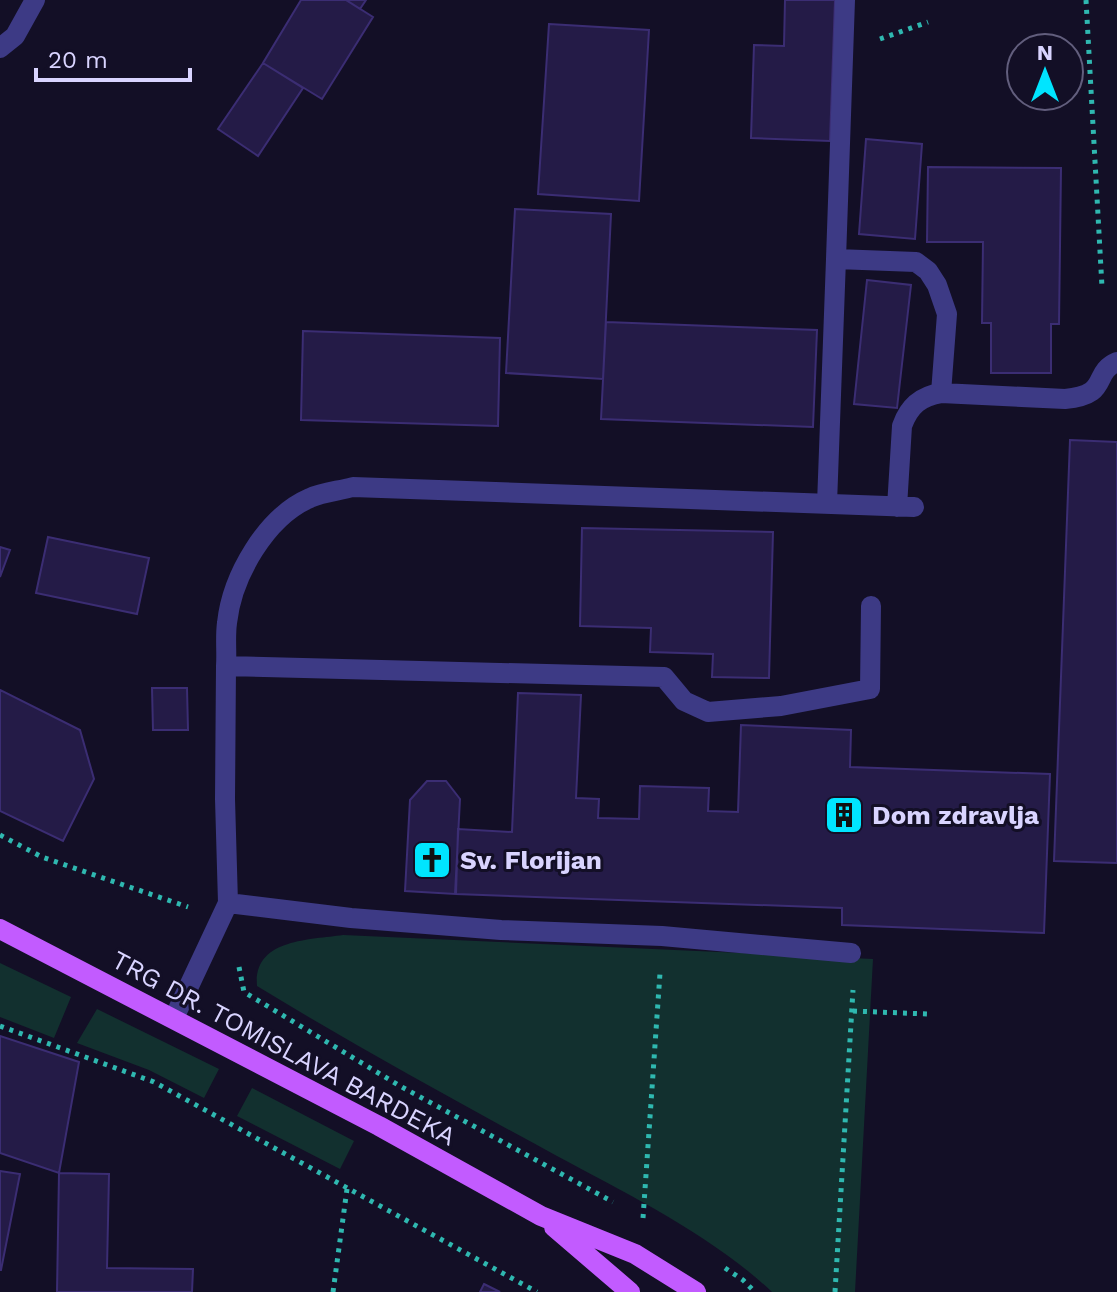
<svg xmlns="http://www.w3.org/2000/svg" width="1117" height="1292" font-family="'Work Sans',sans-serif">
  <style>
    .green { fill: #12302f }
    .building { fill: #241b47; stroke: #3b2d73; stroke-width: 2 }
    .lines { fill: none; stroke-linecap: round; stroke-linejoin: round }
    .path { stroke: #2fb8b0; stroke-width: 5; stroke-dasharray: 4 6; stroke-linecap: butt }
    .minor { stroke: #3d3a85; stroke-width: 20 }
    .major { stroke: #c25bff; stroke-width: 20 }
    .labels { text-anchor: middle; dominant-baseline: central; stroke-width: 6; stroke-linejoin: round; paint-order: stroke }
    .poi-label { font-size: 26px; font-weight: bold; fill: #d9d4ff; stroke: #130f26; text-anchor: start }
    .street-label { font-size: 26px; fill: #d9d4ff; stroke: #130f26 }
  </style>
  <rect width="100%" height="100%" fill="#130f26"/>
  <path class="green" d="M 343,935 L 873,959 L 855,1292 L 772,1292 C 714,1237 628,1194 557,1156 C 456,1101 355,1046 257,986 C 253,939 309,940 343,935 Z
    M 0,963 L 71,997 L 54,1038 L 0,1017 Z
    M 97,1009 L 219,1069 L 204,1098 L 149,1070 L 77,1043 Z
    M 252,1088 L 354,1141 L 340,1169 L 237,1116 Z"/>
  <path class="building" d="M 301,0 L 346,0 L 373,17 L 322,99 L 263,63 Z
    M 346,0 L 366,0 L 360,9 Z
    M 785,0 L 835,0 L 830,141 L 751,138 L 754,45 L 784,46 Z
    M 549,24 L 649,30 L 639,201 L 538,194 Z
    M 263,63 L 303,88 L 258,156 L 218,129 Z
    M 866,139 L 922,144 L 915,239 L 859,234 Z
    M 928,167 L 1061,168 L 1059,324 L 1051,324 L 1051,373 L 991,373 L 991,323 L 982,323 L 983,242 L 927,242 Z
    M 515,209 L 611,214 L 603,379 L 506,373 Z
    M 867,280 L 911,285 L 897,408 L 854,404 Z
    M 606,322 L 817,330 L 813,427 L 601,419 Z
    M 303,331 L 500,338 L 498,426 L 301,420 Z
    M 1070,440 L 1117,442 L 1117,863 L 1054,861 Z
    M 582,528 L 773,532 L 769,678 L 712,677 L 713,654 L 650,652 L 651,628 L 580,626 Z
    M 48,537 L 149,558 L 137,614 L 36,593 Z
    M 0,547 L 10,550 L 0,577 Z
    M 152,688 L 187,688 L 188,730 L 153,730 Z
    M 0,690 L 80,730 L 94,779 L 63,841 L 0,811 Z
    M 518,693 L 581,695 L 576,798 L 599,799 L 598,818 L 639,819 L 640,786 L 709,788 L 708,811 L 738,812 L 741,725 L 851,730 L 850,767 L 1050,774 L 1044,933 L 842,925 L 842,908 L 456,894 L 458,829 L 512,832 Z
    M 427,781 L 446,781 L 460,799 L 455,894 L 405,891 L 410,800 Z
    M 0,1036 L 79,1062 L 59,1173 L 0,1153 Z
    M 0,1171 L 20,1174 L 1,1270 L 0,1270 Z
    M 59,1173 L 109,1174 L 107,1268 L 193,1269 L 192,1292 L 57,1292 Z
    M 484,1284 L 500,1292 L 480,1292 Z"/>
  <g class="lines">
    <path class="path" d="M 1086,0 L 1102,287
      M 880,39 L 928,22
      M 0,835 L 42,857 L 188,907
      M 239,967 L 244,992 L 400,1086 L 613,1202
      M 853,1011 L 927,1014
      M 0,1026 L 154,1082 L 537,1292
      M 643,1218 L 660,973
      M 725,1268 L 743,1280 L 755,1292
      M 333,1292 L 347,1189
      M 835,1292 L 853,990"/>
    <path class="minor" d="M 845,0 L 836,259 L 916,262 L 928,271 L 937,285 L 947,314 L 941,393
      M 0,48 L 15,36 L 35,0
      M 827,504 L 836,259
      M 897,507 L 902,426 C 909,406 921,396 941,393 L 1065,399 C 1111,395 1091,373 1117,362
      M 226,666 C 227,652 225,637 227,623 C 232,576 266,517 310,498 C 323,492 339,491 353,487 L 914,507
      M 228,903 L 351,918 L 501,930 L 662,936 L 851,953
      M 174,1018 L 228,903 L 225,799 L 226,666 L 664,677 L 684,701 L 708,712 L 781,706 L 870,689 L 871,606"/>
    <path class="major" d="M 0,929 L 379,1126 L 541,1216 L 635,1254 L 696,1292
      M 554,1227 L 630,1292"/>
  </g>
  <defs>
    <g id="building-square" transform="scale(2)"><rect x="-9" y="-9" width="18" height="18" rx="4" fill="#00e5ff" stroke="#130f26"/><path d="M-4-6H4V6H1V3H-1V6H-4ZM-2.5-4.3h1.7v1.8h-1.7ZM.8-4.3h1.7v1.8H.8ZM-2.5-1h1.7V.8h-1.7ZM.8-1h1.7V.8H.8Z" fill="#111"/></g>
    <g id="church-square" transform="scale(2)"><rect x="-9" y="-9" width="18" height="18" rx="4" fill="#00e5ff" stroke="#130f26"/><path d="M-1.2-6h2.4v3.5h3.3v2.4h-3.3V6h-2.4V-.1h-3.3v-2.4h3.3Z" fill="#111"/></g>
  </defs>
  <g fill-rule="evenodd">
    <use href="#building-square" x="844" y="815"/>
    <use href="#church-square" x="432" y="860"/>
  </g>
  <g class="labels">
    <g class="poi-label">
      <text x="872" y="815">Dom zdravlja</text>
      <text x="460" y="860">Sv. Florijan</text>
    </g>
    <g class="street-label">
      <text transform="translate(284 1048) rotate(28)">TRG DR. TOMISLAVA BARDEKA</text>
    </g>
  </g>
  <g transform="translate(1045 72)"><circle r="38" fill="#130f26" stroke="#625e7d" stroke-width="2"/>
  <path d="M0-6L14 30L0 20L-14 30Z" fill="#00e5ff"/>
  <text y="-12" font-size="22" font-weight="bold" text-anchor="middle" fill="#d9d4ff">N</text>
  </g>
  <path d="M36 68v12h154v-12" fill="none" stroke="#d9d4ff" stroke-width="4"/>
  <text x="48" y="68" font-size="24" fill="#d9d4ff" stroke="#130f26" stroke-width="6" paint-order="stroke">20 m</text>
</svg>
